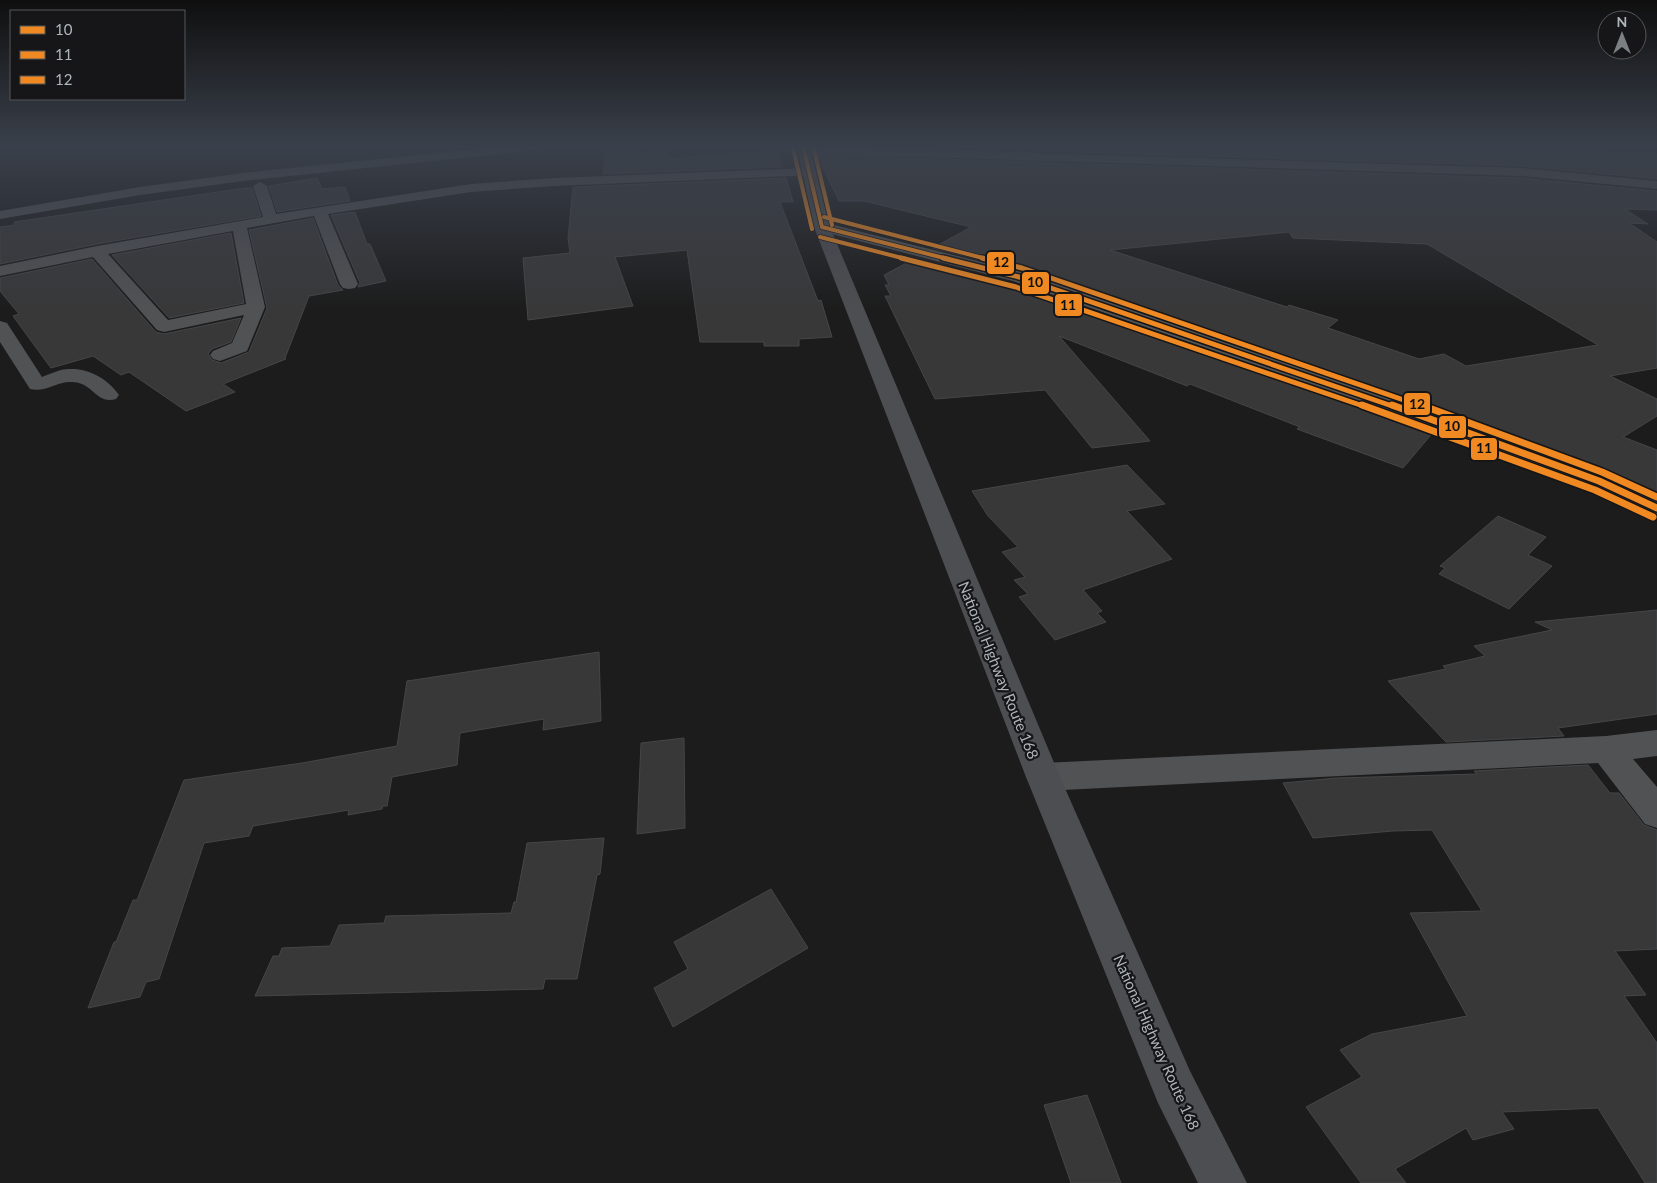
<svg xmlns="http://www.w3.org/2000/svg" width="1657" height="1183" font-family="Lato,sans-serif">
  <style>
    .building { fill: #383839; stroke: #454648; fill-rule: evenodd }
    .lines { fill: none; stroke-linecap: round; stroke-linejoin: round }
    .minor { fill: #515254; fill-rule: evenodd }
    .major { fill: #4e4e50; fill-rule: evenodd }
    .highway { fill: #4d4e51; fill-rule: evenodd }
    .bus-1-far2-casing { stroke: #161618; stroke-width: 5.5 }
    .bus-1-far1-casing { stroke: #161618; stroke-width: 8 }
    .bus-1-casing { stroke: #161618; stroke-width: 10 }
    .bus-2-far2-casing { stroke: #161618; stroke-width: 5.5 }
    .bus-2-far1-casing { stroke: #161618; stroke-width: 8 }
    .bus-2-casing { stroke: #161618; stroke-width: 10 }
    .bus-3-far2-casing { stroke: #161618; stroke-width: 5.5 }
    .bus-3-far1-casing { stroke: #161618; stroke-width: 8 }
    .bus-3-casing { stroke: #161618; stroke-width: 10 }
    .bus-1-far2 { stroke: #f08922; stroke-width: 4 }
    .bus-1-far1 { stroke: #f08922; stroke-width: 5 }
    .bus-1 { stroke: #f08922; stroke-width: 7 }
    .bus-2-far2 { stroke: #f08922; stroke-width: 4 }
    .bus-2-far1 { stroke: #f08922; stroke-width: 5 }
    .bus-2 { stroke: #f08922; stroke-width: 7 }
    .bus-3-far2 { stroke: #f08922; stroke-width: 4 }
    .bus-3-far1 { stroke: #f08922; stroke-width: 5 }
    .bus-3 { stroke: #f08922; stroke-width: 7 }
    .labels { text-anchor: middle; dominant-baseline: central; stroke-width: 4.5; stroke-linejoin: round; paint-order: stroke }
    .street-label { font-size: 15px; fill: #afb6ba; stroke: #161618 }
    .line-badge { stroke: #161618; stroke-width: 2 }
    .pale-badge-label { font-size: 14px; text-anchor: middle; font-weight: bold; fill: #111 }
  </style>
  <rect width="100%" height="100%" fill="#1c1c1c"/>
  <path class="building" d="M 849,146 L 955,146 L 955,149 Z
    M 1037,146 L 1413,146 L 1657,154 L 1657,179 L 1521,166 L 1038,151 Z
    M 638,148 L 638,153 L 666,151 L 667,157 L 670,158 L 778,151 L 782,167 L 603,174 L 606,149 Z
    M 817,155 L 1521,178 L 1657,191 L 1657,210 L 1625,209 L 1648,224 L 1629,223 L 1657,242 L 1657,368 L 1610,376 L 1657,399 L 1657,416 L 1623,437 L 1657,450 L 1657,492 L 1477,425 L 1026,271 L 933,248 L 971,227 L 864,201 L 839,201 ZM 1289,232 L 1293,238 L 1427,244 L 1598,345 L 1466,366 L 1444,354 L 1419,359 L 1328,328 L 1338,320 L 1289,305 L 1287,307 L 1110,250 Z
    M 317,178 L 322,189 L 345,187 L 350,201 L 277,212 L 269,186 Z
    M 786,178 L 793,202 L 780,202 L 818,301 L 821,300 L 832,337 L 799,339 L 799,346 L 764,346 L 764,342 L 700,342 L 687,250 L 615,257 L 633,306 L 528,320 L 523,258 L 570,253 L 568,238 L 573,187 Z
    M 245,188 L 252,188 L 261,216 L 97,244 L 0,264 L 0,227 L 15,225 L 14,222 Z
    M 355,212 L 367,244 L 370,244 L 386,281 L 358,287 L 360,283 L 331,215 Z
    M 313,218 L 338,285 L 343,290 L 309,296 L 285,358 L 286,359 L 223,384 L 235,392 L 186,411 L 129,372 L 121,375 L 93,356 L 51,368 L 13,316 L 19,314 L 0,291 L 0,278 L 92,259 L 156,332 L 164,334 L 241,318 L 231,342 L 212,349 L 208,354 L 212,360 L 221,363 L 249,352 L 267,308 L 249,230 Z
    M 231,233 L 244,303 L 169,318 L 112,255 Z
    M 916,258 L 1012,283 L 1435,430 L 1403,468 L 1297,429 L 1300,427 L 1190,384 L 1187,386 L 1059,336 L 1150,441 L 1092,448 L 1045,390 L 935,399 L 885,296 L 891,296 L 885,285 L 889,285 L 884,275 Z
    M 1127,465 L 1165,504 L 1127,511 L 1172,559 L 1083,590 L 1102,611 L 1097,613 L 1106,622 L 1055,640 L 1019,597 L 1028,594 L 1014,580 L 1025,577 L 1002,552 L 1018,547 L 988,516 L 972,491 Z
    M 1498,516 L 1546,537 L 1528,555 L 1552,566 L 1509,609 L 1439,574 L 1445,568 L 1440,566 Z
    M 1657,610 L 1657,714 L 1558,728 L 1564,736 L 1446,742 L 1388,681 L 1446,669 L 1443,666 L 1485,656 L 1474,646 L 1552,630 L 1535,622 Z
    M 599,652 L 601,721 L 543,730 L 544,719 L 460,733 L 457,765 L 392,777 L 387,806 L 383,806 L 382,809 L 348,815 L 349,810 L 253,826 L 249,836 L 204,843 L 159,979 L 146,982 L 140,997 L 88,1008 L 114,942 L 116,942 L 133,900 L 137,900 L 184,780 L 302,763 L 397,746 L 407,681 Z
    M 684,738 L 685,828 L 637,834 L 641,743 Z
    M 1588,765 L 1610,793 L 1619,793 L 1644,825 L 1657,830 L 1657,949 L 1615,951 L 1646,995 L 1624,996 L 1657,1043 L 1657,1183 L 1645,1183 L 1598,1108 L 1502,1112 L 1514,1129 L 1473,1140 L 1466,1128 L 1395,1169 L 1406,1183 L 1361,1183 L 1306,1107 L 1362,1077 L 1340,1050 L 1372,1034 L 1467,1016 L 1410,913 L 1482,911 L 1432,830 L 1393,831 L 1313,838 L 1283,783 L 1336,778 L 1477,774 L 1474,771 Z
    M 604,838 L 600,874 L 597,875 L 577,979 L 545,979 L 543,989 L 255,996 L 273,956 L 279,956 L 282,948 L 330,946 L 339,925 L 384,923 L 386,916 L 511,913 L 514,902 L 516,902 L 527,843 Z
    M 771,889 L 808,948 L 673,1027 L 654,988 L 688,969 L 674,942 Z
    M 1087,1095 L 1121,1183 L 1071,1183 L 1044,1105 Z"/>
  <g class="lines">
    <path class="minor" d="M 505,146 L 542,146 L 536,150 L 243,181 L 140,195 L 0,219 L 0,211 L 140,187 L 243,173 Z
      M 810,168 L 817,172 L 815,175 L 554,186 L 471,192 L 328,214 L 358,284 L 355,288 L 349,289 L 343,288 L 340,284 L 314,216 L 247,228 L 265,307 L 247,351 L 220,361 L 213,359 L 210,355 L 213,351 L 232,343 L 244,315 L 164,332 L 157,330 L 93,257 L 0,276 L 0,266 L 97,246 L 263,217 L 253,186 L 260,182 L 267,186 L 276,214 L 471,184 L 554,178 ZM 233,231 L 246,304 L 168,320 L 108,254 Z
      M 822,222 L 1025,273 L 1445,416 L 1607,476 L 1657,499 L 1657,515 L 1648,513 L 1591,486 L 1429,426 L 1013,281 L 817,230 L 814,227 L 817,224 Z
      M 0,321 L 7,323 L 42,377 C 50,374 60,369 69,369 C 89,368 108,379 119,395 L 116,399 C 96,405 93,382 72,382 C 57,381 45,393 30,389 L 0,342 Z
      M 1657,730 L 1657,756 L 1633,759 L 1657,787 L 1657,828 L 1645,824 L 1598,763 L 1043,791 L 1031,787 L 1026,777 L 1031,767 L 1043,763 L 1606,736 Z"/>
    <path class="major" d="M 804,146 L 1521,168 L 1657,181 L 1657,189 L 1521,176 L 800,153 L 798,150 L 800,147 Z"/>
    <path class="highway" d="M 797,146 L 809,146 L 830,227 L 1060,777 L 1190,1071 L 1247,1183 L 1198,1183 L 1158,1103 L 1026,777 L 814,227 Z"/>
    <g class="bus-1-far2-casing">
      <path id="bus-1-far2" d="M 803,146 L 822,227
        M 822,227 L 948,259"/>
    </g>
    <g class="bus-1-far1-casing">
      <path id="bus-1-far1" d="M 943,258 L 1019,277 L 1395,407"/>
    </g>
    <g class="bus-1-casing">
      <path id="bus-1" d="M 1392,405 L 1599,481 L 1657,508"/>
    </g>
    <g class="bus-2-far2-casing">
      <path id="bus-2-far2" d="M 793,148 L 812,229
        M 820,237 L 906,259"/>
    </g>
    <g class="bus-2-far1-casing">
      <path id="bus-2-far1" d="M 901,258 L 1016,287 L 1366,407"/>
    </g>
    <g class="bus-2-casing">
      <path id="bus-2" d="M 1362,405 L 1595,490 L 1653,517"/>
    </g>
    <g class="bus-3-far2-casing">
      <path id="bus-3-far2" d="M 813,146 L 832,225
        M 824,217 L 987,259"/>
    </g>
    <g class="bus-3-far1-casing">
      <path id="bus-3-far1" d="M 982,258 L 1022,268 L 1424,407"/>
    </g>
    <g class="bus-3-casing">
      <path id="bus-3" d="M 1421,405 L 1602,472 L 1657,497"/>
    </g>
    <use href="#bus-1-far2" class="bus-1-far2"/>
    <use href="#bus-1-far1" class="bus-1-far1"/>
    <use href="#bus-1" class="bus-1"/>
    <use href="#bus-2-far2" class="bus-2-far2"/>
    <use href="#bus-2-far1" class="bus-2-far1"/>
    <use href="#bus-2" class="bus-2"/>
    <use href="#bus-3-far2" class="bus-3-far2"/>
    <use href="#bus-3-far1" class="bus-3-far1"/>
    <use href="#bus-3" class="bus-3"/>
  </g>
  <linearGradient id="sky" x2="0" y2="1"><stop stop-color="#0f0f0f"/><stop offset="0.47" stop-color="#3a404b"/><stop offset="1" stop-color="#3a404b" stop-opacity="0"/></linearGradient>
  <rect width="1657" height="311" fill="url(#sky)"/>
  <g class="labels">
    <g class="street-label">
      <text transform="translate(999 670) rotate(68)">National Highway Route 168</text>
      <text transform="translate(1157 1042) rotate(66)">National Highway Route 168</text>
    </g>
  </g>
  <g class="line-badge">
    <rect x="986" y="251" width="29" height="24" rx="5" fill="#f08922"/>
    <rect x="1021" y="271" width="29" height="24" rx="5" fill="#f08922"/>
    <rect x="1054" y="293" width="29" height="24" rx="5" fill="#f08922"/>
    <rect x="1403" y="392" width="28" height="24" rx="5" fill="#f08922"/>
    <rect x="1438" y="415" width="29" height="24" rx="5" fill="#f08922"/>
    <rect x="1470" y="437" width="28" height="24" rx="5" fill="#f08922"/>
  </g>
  <g class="pale-badge-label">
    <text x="1001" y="267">12</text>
    <text x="1035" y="287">10</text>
    <text x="1068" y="310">11</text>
    <text x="1417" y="409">12</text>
    <text x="1452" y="431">10</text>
    <text x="1484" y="453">11</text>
  </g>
  <rect x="10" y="10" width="175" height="90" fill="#161618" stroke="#535659"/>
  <rect x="20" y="26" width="25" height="8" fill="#f08922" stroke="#535659"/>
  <text x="55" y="35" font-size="15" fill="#afb6ba">10</text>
  <rect x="20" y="51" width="25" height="8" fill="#f08922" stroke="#535659"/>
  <text x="55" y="60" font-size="15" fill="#afb6ba">11</text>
  <rect x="20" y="76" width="25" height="8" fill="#f08922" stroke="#535659"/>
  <text x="55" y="85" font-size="15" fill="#afb6ba">12</text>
  <g transform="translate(1622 35)"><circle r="24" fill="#161618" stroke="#535659"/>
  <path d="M0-4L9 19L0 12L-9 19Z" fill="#7c8083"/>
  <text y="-8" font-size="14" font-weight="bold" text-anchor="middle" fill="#afb6ba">N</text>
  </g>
</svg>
